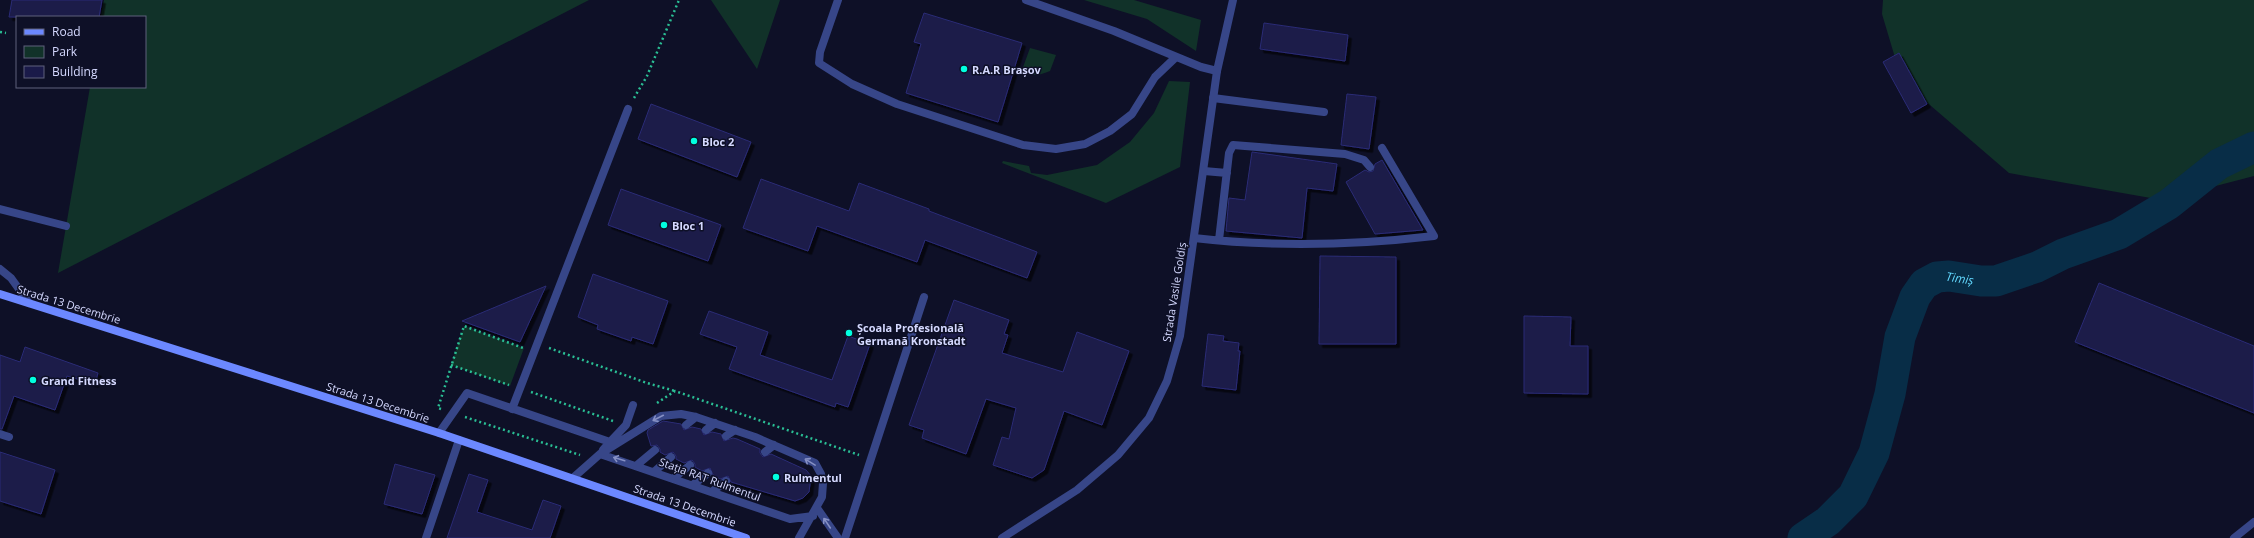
<svg xmlns="http://www.w3.org/2000/svg" width="2254" height="538" font-family="'Open Sans',sans-serif">
  <style>
    .green { fill: #113229 }
    .lines { fill: none; stroke-linecap: round; stroke-linejoin: round }
    .river { stroke: #082d47; stroke-width: 31 }
    .building { fill: #1a1a49; stroke: #2b2c76; filter: url(#shadow) }
    .path { stroke: #2abe94; stroke-width: 2.5; stroke-dasharray: 2 3; stroke-linecap: butt }
    .lane { stroke: #374688; stroke-width: 8 }
    .street { stroke: #374688; stroke-width: 8 }
    .secondary { stroke: #6c88ff; stroke-width: 8 }
    .oneway { stroke: #8690c4 }
    .poi-dot { fill: #01ffe0; stroke: #0e1027; stroke-width: 1.5 }
    .labels { text-anchor: middle; dominant-baseline: central; stroke-width: 3; stroke-linejoin: round; paint-order: stroke }
    .poi-label { font-size: 11px; font-weight: bold; fill: #d5d9ff; stroke: #0e1027; text-anchor: start }
    .street-label { font-size: 11px; fill: #d5d9ff; stroke: #0e1027 }
    .water-label { font-size: 12px; font-style: italic; fill: #63d9ff; stroke: #0e1027 }
  </style>
  <defs>
    <filter id="shadow"><feDropShadow dx="3.5" dy="3.5" stdDeviation="0" flood-color="#0009"/></filter>
  </defs>
  <rect width="100%" height="100%" fill="#0e1027"/>
  <path class="green" d="M 104,0 L 589,0 L 58,273 L 90,87 L 145,87 L 145,17 L 101,17 Z
    M 711,0 L 780,0 L 757,69 Z
    M 1084,0 L 1134,0 L 1201,20 L 1196,51 L 1147,19 Z
    M 1883,0 L 2254,0 L 2254,176 L 2162,200 L 2009,173 L 1902,81 L 1882,14 Z
    M 1030,48 L 1056,55 L 1050,71 C 1040,75 1032,78 1022,70 Z
    M 1169,81 L 1190,82 L 1180,167 L 1106,203 L 1002,163 L 1003,161 L 1029,166 L 1031,173 L 1047,175 L 1097,165 L 1130,142 L 1154,113 Z
    M 464,326 L 524,348 L 510,386 L 451,365 Z"/>
  <g class="lines">
    <path class="river" id="s1" d="M 1803,538 L 1828,521 L 1853,496 L 1874,453 L 1890,394 L 1900,337 L 1915,297 L 1924,284 L 1937,277 L 1949,276 L 1981,281 L 1996,281 L 2037,267 L 2063,254 L 2119,234 L 2169,204 L 2219,164 L 2254,147"/>
  </g>
  <path class="building" d="M 12,0 L 102,0 L 99,17 L 9,17 Z
    M 924,13 L 1022,43 L 998,122 L 906,93 L 921,44 L 914,42 Z
    M 1264,23 L 1348,35 L 1345,61 L 1260,49 Z
    M 1899,53 L 1927,104 L 1911,113 L 1883,62 Z
    M 1347,94 L 1376,97 L 1369,149 L 1341,145 Z
    M 651,104 L 751,142 L 737,177 L 638,139 Z
    M 1252,152 L 1337,164 L 1333,191 L 1307,188 L 1302,238 L 1226,231 L 1229,198 L 1245,200 Z
    M 1382,160 L 1423,230 L 1375,234 L 1346,182 L 1365,170 L 1369,172 L 1373,171 L 1375,164 Z
    M 761,179 L 849,211 L 859,183 L 929,209 L 929,211 L 1037,252 L 1027,278 L 925,240 L 917,262 L 817,226 L 808,251 L 743,228 Z
    M 621,189 L 721,225 L 708,261 L 608,225 Z
    M 1320,256 L 1396,257 L 1396,344 L 1319,344 Z
    M 593,274 L 668,301 L 653,344 L 632,337 L 631,341 L 597,329 L 598,325 L 578,317 Z
    M 2099,283 L 2254,346 L 2254,413 L 2075,342 Z
    M 546,286 L 520,342 L 462,321 Z
    M 954,300 L 1009,320 L 1004,334 L 1008,335 L 1002,353 L 1063,372 L 1077,332 L 1129,351 L 1102,425 L 1064,411 L 1044,470 L 1032,478 L 993,465 L 1002,437 L 1009,439 L 1016,408 L 986,399 L 966,454 L 922,438 L 924,430 L 909,425 Z
    M 709,311 L 768,332 L 760,355 L 832,380 L 848,336 L 870,344 L 848,407 L 836,403 L 835,407 L 729,369 L 737,347 L 700,334 Z
    M 1524,316 L 1571,317 L 1570,346 L 1588,346 L 1588,394 L 1524,393 Z
    M 1208,334 L 1224,336 L 1223,341 L 1239,343 L 1238,351 L 1240,351 L 1236,390 L 1202,386 Z
    M 25,347 L 98,373 L 95,384 L 67,376 L 55,410 L 14,396 L 2,429 L 0,429 L 0,355 L 20,362 Z
    M 663,421 L 681,424 L 684,430 L 692,427 L 701,429 L 704,435 L 712,432 L 721,434 L 724,441 L 733,438 L 737,439 L 760,449 L 760,453 L 763,457 L 771,454 L 806,470 L 811,476 L 809,492 L 803,498 L 795,501 L 731,482 L 728,476 L 720,479 L 713,475 L 710,468 L 702,471 L 695,467 L 695,464 L 692,460 L 684,463 L 676,459 L 676,456 L 673,452 L 665,455 L 660,452 L 660,449 L 657,445 L 651,446 L 647,433 L 648,430 Z
    M 0,452 L 55,470 L 41,514 L 0,501 Z
    M 395,464 L 435,475 L 422,514 L 384,504 Z
    M 469,474 L 488,480 L 477,512 L 532,530 L 543,500 L 561,506 L 550,538 L 447,538 Z"/>
  <g class="lines">
    <path class="path" d="M 0,32 L 6,33
      M 634,98 L 647,76 L 679,0
      M 549,348 L 647,383 L 675,391
      M 451,365 L 509,385
      M 531,392 L 613,421
      M 657,403 L 675,391 L 859,455
      M 441,409 L 438,408 L 464,326 L 523,348
      M 465,417 L 580,455"/>
    <path class="lane" d="M 838,0 L 820,52 L 819,63 L 852,84 L 897,104 L 1023,145 L 1056,149 L 1085,144 L 1110,131 L 1132,114 L 1155,77 L 1176,57
      M 1026,0 L 1114,31 L 1201,67 L 1217,71
      M 1213,98 L 1324,112
      M 1204,171 L 1227,173
      M 1194,238 C 1271,247 1357,245 1434,236 L 1382,148
      M 1219,240 L 1229,153 L 1233,145 L 1345,154 L 1364,160 L 1370,167
      M 0,269 L 11,278 L 29,303
      M 512,409 L 628,109
      M 686,425 L 696,417
      M 706,430 L 715,423
      M 439,433 L 467,393 L 610,442 L 603,450
      M 0,434 L 9,437
      M 726,436 L 735,430
      M 610,442 L 626,425 L 633,405
      M 765,452 L 774,445
      M 600,454 L 790,519 L 813,516
      M 637,465 L 655,450
      M 655,471 L 671,457
      M 574,477 L 600,454 L 661,416 L 681,414 L 696,417 L 755,437 L 815,463 L 821,474 L 823,483 L 822,497 L 799,538
      M 674,478 L 690,465
      M 694,484 L 708,473
      M 713,491 L 726,481
      M 817,508 L 838,538
      M 426,538 L 459,440"/>
    <path class="street" d="M 0,209 L 66,226
      M 845,538 L 924,297
      M 1002,538 L 1077,490 L 1118,455 L 1149,418 L 1167,381 L 1180,336 L 1217,71 L 1233,0
      M 2234,538 L 2254,522"/>
    <path class="secondary" d="M 0,294 L 439,433 L 746,538"/>
  </g>
  <defs><path id="oneway-shaft" d="M-6 0H5M1.5-3L5.5 0L1.5 3" fill="none" stroke-width="1.6" stroke-linecap="round" stroke-linejoin="round"/></defs>
  <g class="oneway">
    <use href="#oneway-shaft" transform="translate(658 418) rotate(153)"/>
    <use href="#oneway-shaft" transform="translate(619 459) rotate(-163)"/>
    <use href="#oneway-shaft" transform="translate(810 462) rotate(-149)"/>
    <use href="#oneway-shaft" transform="translate(827 523) rotate(-124)"/>
  </g>
  <g class="poi-dot">
    <circle cx="964" cy="69" r="4"/>
    <circle cx="694" cy="141" r="4"/>
    <circle cx="664" cy="225" r="4"/>
    <circle cx="849" cy="333" r="4"/>
    <circle cx="33" cy="380" r="4"/>
    <circle cx="776" cy="477" r="4"/>
  </g>
  <g class="labels">
    <g class="poi-label">
      <text x="972" y="69">R.A.R Brașov</text>
      <text x="702" y="141">Bloc 2</text>
      <text x="672" y="225">Bloc 1</text>
      <text x="857" y="327">Școala Profesională<tspan x="857" dy="13">Germană Kronstadt</tspan></text>
      <text x="41" y="380">Grand Fitness</text>
      <text x="784" y="477">Rulmentul</text>
    </g>
    <g class="street-label">
      <text transform="translate(1174 292) rotate(-81)">Strada Vasile Goldiș</text>
      <text transform="translate(69 304) rotate(17)">Strada 13 Decembrie</text>
      <text transform="translate(378 402) rotate(18)">Strada 13 Decembrie</text>
      <text transform="translate(710 479) rotate(20)">Stația RAT Rulmentul</text>
      <text transform="translate(685 505) rotate(19)">Strada 13 Decembrie</text>
    </g>
    <g class="water-label">
      <text stroke="none"><textPath href="#s1" startOffset="329">Timiș</textPath></text>
    </g>
  </g>
  <rect x="16" y="16" width="130" height="72" fill="#0e1027" stroke="#5e607d"/>
  <rect x="24" y="29" width="20" height="6" fill="#6c88ff" stroke="#5e607d"/>
  <text x="52" y="36" font-size="12" fill="#d5d9ff">Road</text>
  <rect x="24" y="46" width="20" height="12" fill="#113229" stroke="#5e607d"/>
  <text x="52" y="56" font-size="12" fill="#d5d9ff">Park</text>
  <rect x="24" y="66" width="20" height="12" fill="#1a1a49" stroke="#5e607d"/>
  <text x="52" y="76" font-size="12" fill="#d5d9ff">Building</text>
</svg>
